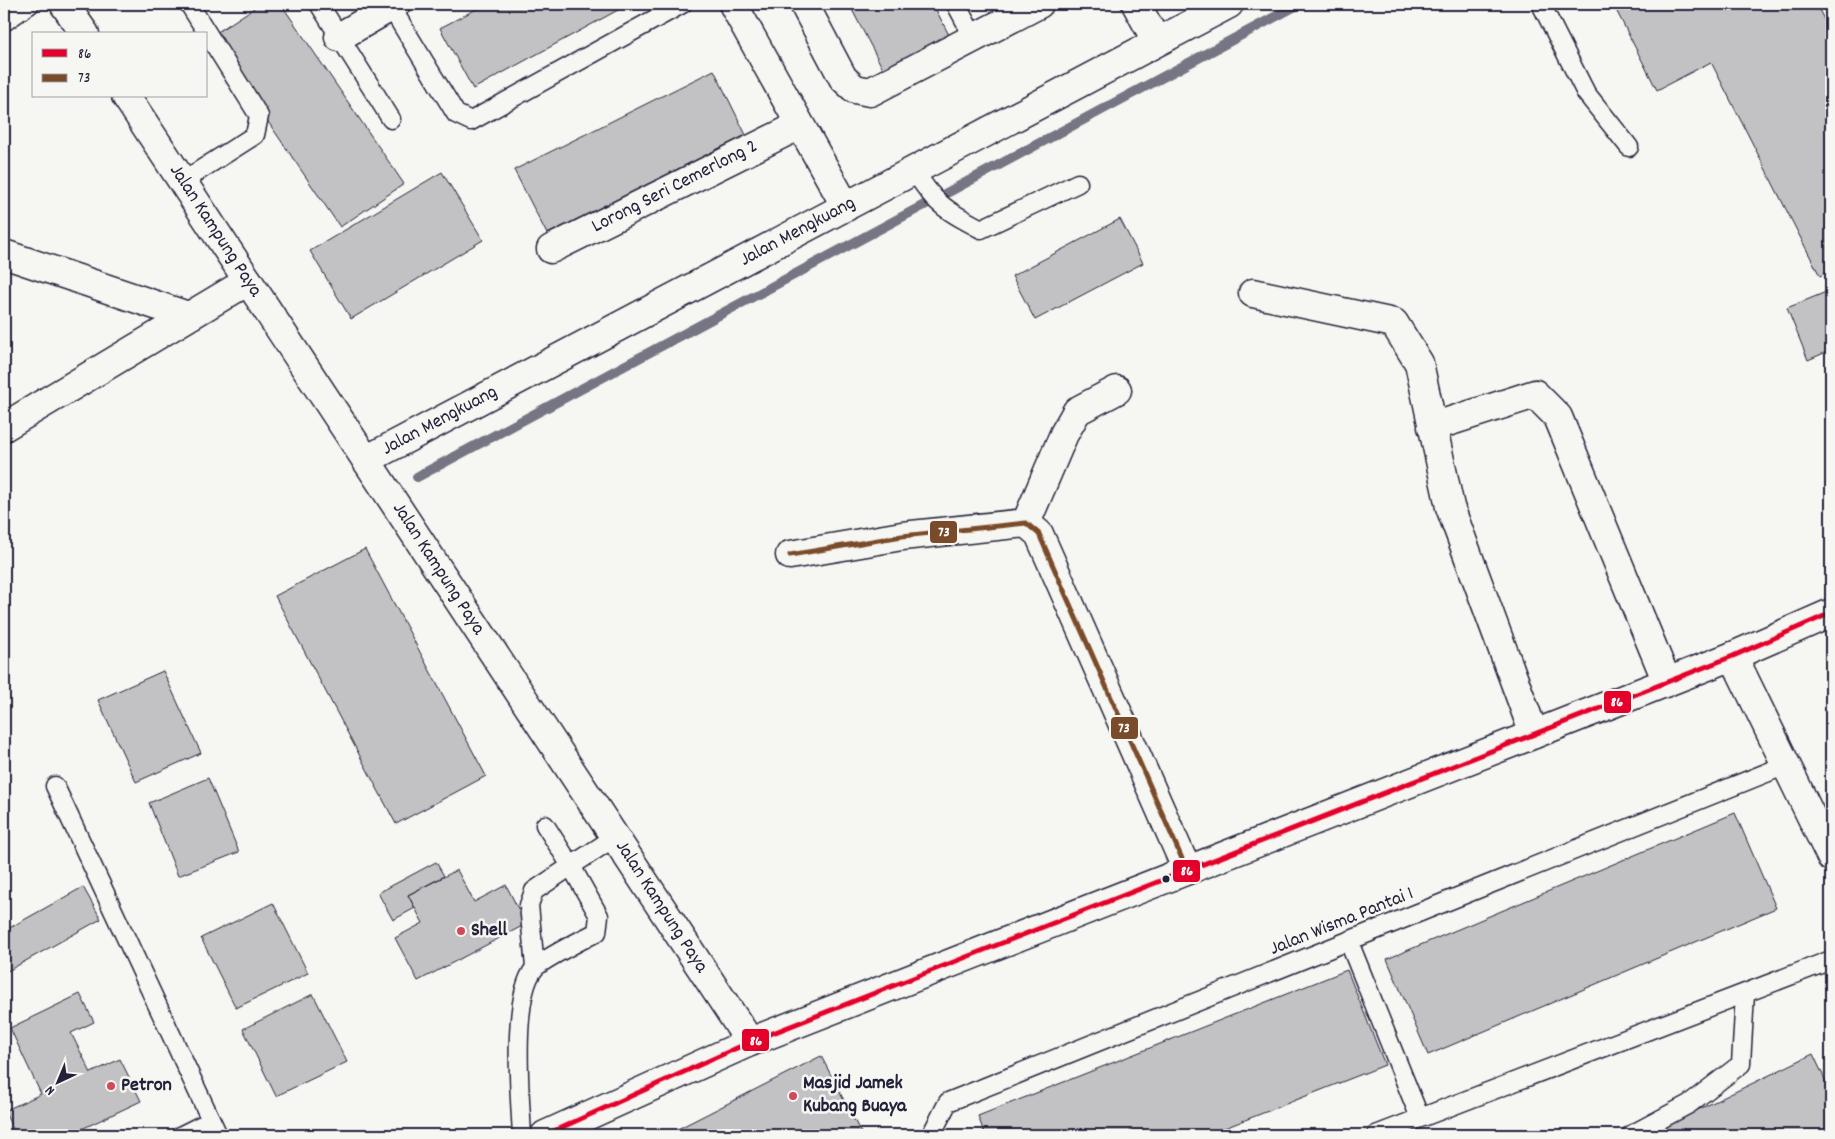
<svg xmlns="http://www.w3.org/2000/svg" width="1835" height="1139" font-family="Dekko,sans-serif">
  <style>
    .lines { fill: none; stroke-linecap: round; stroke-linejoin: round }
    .stream { stroke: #757583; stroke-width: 10 }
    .building { fill: #c2c2c4; stroke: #22223b }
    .service-casing { stroke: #22223b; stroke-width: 21 }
    .minor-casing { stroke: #22223b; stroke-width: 31 }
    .tertiary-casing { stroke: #22223b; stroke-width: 31 }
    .primary-casing { stroke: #22223b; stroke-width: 31 }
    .service { stroke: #f6f6f2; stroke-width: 18 }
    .minor { stroke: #f6f6f2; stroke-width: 28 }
    .tertiary { stroke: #f6f6f2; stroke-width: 28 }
    .primary { stroke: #f6f6f2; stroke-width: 28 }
    .bus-1-casing { stroke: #f6f6f2; stroke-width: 9 }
    .bus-2-casing { stroke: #f6f6f2; stroke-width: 9 }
    .bus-1 { stroke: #e4002b; stroke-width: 5 }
    .bus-2 { stroke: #7a4b2a; stroke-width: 5 }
    .bus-dot { fill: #22223b; stroke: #f6f6f2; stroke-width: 2 }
    .poi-dot { fill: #d1495b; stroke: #f6f6f2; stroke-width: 2 }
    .labels { text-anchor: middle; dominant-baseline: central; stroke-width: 5; stroke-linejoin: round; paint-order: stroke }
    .street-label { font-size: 20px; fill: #22223b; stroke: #f6f6f2 }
    .poi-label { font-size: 20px; font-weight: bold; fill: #22223b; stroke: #f6f6f2; text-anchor: start }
    .line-badge { stroke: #f6f6f2; stroke-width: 2 }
    .badge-label { font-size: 14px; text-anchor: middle; font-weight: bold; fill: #fff }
  </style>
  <rect width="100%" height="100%" fill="#f6f6f2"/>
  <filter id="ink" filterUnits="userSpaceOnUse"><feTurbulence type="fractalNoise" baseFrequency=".02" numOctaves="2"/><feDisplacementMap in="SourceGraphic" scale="10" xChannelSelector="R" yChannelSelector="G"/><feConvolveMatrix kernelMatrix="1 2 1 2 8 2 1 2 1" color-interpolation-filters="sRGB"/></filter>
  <g filter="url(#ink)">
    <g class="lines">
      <path class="stream" d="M 417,477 L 1299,4"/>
    </g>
    <path class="building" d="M 260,4 L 281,4 L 404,184 L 340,227 L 210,37 Z
      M 486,4 L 629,4 L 473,89 L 440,28 Z
      M 849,4 L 933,4 L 949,35 L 883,69 Z
      M 1613,4 L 1816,4 L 1831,33 L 1831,270 L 1820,276 L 1711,62 L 1657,90 Z
      M 714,70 L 746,135 L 547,234 L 514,170 Z
      M 442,172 L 483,240 L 351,319 L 310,251 Z
      M 1120,219 L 1143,263 L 1035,320 L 1012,276 Z
      M 1831,290 L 1831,350 L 1808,360 L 1787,308 Z
      M 365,549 L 486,776 L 396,824 L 275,596 Z
      M 163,671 L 201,753 L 136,782 L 98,700 Z
      M 208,778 L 239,852 L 178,876 L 149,803 Z
      M 1735,813 L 1776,908 L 1428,1055 L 1387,959 Z
      M 436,862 L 444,876 L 408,895 L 415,908 L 393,920 L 378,893 Z
      M 457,870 L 474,902 L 506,885 L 526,924 L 418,981 L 395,938 L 423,923 L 408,895 Z
      M 83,887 L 101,919 L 4,973 L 4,931 Z
      M 273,903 L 308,973 L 236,1008 L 201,938 Z
      M 1347,970 L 1385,1065 L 1207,1135 L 985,1135 L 978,1116 Z
      M 80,994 L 94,1022 L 71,1033 L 91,1073 L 120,1059 L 141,1101 L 69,1135 L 16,1135 L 4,1111 L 41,1094 L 10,1028 Z
      M 313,994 L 347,1062 L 276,1096 L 243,1029 Z
      M 1813,1054 L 1831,1092 L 1831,1135 L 1646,1135 Z
      M 821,1056 L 862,1135 L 666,1135 Z"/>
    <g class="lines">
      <g class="service-casing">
        <path id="service" d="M 319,4 L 391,119
          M 956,4 L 974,38
          M 1541,4 L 1586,93 L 1629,147
          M 391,7 L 456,114 L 471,121 L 682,4
          M 4,22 L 30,4
          M 914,170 C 919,178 924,186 930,193 C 943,210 963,219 981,229 L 1078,183
          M 183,181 L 255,135 L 259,116 L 189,4
          M 55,786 L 218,1135
          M 1349,942 L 1420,1118
          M 535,967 L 529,905 L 534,891 L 571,866 L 545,825
          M 182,1135 L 210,1121
          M 522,1135 C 520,1097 511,998 534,969 C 540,961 585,938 597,932 L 599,916 L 571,866 L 615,837
          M 931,1135 L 948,1102 L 1786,765
          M 1376,1135 L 1831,960
          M 1631,1135 L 1689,1104 L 1741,1064 L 1745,994"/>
      </g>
      <g class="minor-casing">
        <path id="minor" d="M 733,4 L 846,207
          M 804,4 L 843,78 L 855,89 L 870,92 L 1039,4
          M 1136,4 L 1157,42
          M 339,37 L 396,4
          M 551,249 L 800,125
          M 4,254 L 188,316
          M 1253,293 L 1394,323 L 1419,363 L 1450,507 L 1534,734
          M 4,427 L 248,281
          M 1432,427 L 1535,394 L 1558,417 L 1667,682
          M 366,460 L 1229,4
          M 1026,523 L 1064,434 L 1077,411 L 1117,390
          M 790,555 L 902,536 L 1026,523 L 1039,534 L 1187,870
          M 1733,656 L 1831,857"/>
      </g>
      <g class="tertiary-casing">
        <path id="tertiary" d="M 64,4 L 85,34
          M 126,96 L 750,1042"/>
      </g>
      <g class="primary-casing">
        <path id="primary" d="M 545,1135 L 750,1042 L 1667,682 L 1733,656 L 1831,613"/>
      </g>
      <use href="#service" class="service"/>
      <use href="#minor" class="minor"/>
      <use href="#tertiary" class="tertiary"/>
      <use href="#primary" class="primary"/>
      <g class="bus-1-casing">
        <path id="bus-1" d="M 545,1135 L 750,1042 L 1667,682 L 1733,656 L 1831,613"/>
      </g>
      <g class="bus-2-casing">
        <path id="bus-2" d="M 790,555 L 902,536 L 1026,523 L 1039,534 L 1187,870"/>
      </g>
      <use href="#bus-1" class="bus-1"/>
      <use href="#bus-2" class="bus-2"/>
    </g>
  </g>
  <circle class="bus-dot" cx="1166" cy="879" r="4.5"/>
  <g class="poi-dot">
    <circle cx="461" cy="931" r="5"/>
    <circle cx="111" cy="1086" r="5"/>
    <circle cx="793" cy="1096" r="5"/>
  </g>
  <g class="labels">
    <g class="street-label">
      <text transform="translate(675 187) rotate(-27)">Lorong Seri Cemerlong 2</text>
      <text transform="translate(215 231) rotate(57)">Jalan Kampung Paya</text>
      <text transform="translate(798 232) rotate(-28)">Jalan Mengkuang</text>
      <text transform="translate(440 421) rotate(-28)">Jalan Mengkuang</text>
      <text transform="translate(438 569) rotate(57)">Jalan Kampung Paya</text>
      <text transform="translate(661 907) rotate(57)">Jalan Kampung Paya</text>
      <text transform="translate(1342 922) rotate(-22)">Jalan Wisma Pantai 1</text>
    </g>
    <g class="poi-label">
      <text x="471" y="931">Shell</text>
      <text x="803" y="1084">Masjid Jamek<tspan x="803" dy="23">Kubang Buaya</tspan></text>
      <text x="121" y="1086">Petron</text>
    </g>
  </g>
  <g class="line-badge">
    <rect x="929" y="520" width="29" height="24" rx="5" fill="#7a4b2a"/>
    <rect x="1603" y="690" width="29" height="24" rx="5" fill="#e4002b"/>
    <rect x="1110" y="716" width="29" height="24" rx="5" fill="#7a4b2a"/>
    <rect x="1172" y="859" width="29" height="24" rx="5" fill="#e4002b"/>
    <rect x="741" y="1028" width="29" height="24" rx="5" fill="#e4002b"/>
  </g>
  <g class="badge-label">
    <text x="944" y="536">73</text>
    <text x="1617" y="706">86</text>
    <text x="1124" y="732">73</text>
    <text x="1187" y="875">86</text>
    <text x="756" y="1045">86</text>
  </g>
  <rect width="1835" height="1139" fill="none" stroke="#f6f6f2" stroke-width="20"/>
  <rect x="10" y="10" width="1815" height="1119" fill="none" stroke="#22223b" stroke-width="2" filter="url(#ink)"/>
  <rect x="32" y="32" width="175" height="65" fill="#f6f6f2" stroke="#a1a1a9"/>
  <rect x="42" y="49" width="25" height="8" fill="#e4002b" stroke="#a1a1a9"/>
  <text x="78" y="58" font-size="15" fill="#22223b">86</text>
  <rect x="42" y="74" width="25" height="8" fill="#7a4b2a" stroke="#a1a1a9"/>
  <text x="78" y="82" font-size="15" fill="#22223b">73</text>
  <g transform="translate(58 1082) rotate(224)" stroke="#f6f6f2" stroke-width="4" paint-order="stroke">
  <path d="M0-4L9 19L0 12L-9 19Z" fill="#22223b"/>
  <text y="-8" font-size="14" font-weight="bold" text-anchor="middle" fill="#22223b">N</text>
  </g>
</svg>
